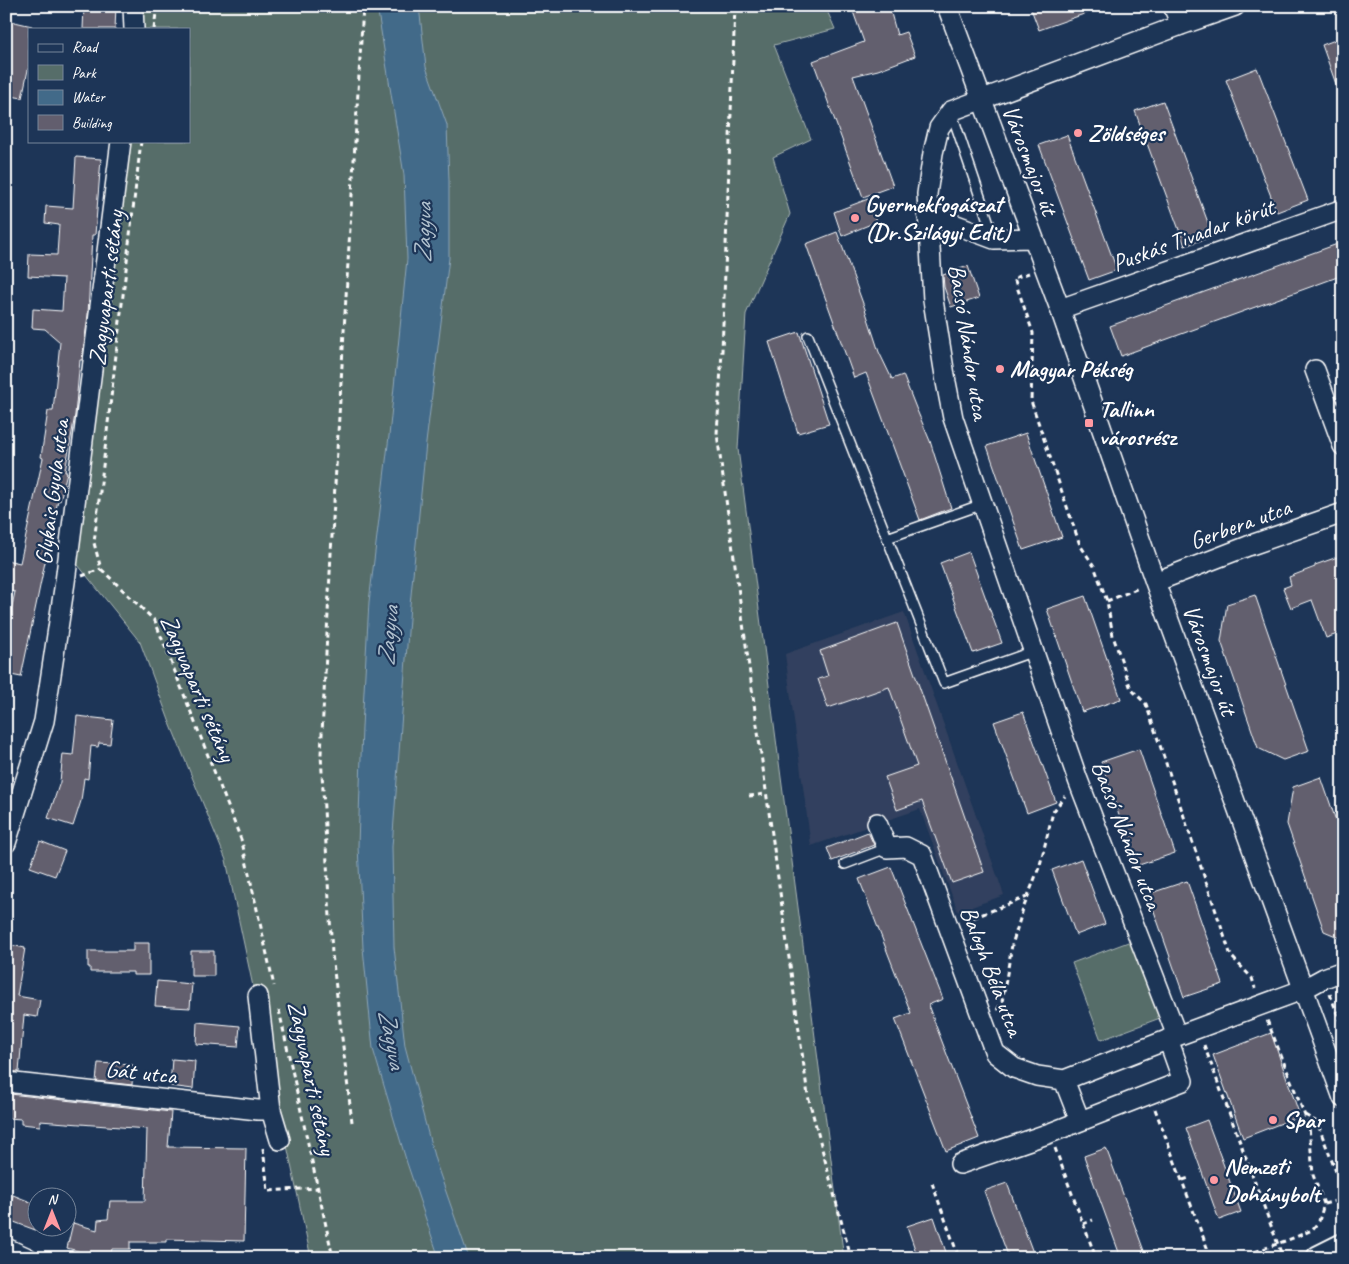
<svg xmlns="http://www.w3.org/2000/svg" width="1349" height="1264" font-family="Caveat,sans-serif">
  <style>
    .built { fill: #32415e }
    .green { fill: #566d69; stroke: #aab6b4 }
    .water { fill: #426a89; stroke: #8ea6b8 }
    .building { fill: #625e6e; stroke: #fff }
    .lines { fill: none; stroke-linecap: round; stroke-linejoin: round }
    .service-casing { stroke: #fff; stroke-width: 12 }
    .minor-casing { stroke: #fff; stroke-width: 22 }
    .tertiary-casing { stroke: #fff; stroke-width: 28 }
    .path { stroke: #fff; stroke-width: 3; stroke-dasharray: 5 4; stroke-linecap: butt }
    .service { stroke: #1d3557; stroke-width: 9 }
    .minor { stroke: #1d3557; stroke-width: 19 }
    .tertiary { stroke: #1d3557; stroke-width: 24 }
    .poi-dot { fill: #ff9aa2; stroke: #1d3557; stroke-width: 2 }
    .labels { text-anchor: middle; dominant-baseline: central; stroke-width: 4.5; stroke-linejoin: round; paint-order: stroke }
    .poi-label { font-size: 24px; font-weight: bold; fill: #fff; stroke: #1d3557; text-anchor: start }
    .street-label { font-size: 24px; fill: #fff; stroke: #1d3557 }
    .water-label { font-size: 25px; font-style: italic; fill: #b3c3d0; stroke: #1d3557 }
  </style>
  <rect width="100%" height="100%" fill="#1d3557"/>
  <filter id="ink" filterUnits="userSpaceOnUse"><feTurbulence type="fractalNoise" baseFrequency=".02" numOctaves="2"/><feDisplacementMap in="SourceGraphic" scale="10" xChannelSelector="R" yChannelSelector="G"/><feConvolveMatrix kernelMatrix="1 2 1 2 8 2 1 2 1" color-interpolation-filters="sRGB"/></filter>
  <g filter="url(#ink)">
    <path class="built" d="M 904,612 L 1004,895 L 958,912 L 920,809 L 811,846 L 785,654 Z"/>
    <path class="green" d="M 124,6 L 825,6 L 835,29 L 774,45 L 811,139 L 773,157 L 790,214 L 746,314 L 738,449 L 843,1251 L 845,1258 L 311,1258 L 226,860 L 170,723 L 140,642 L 74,560 L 117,141 L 189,141 L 189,29 L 129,29 Z
      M 1131,941 L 1160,1018 L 1101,1040 L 1072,963 Z"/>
    <path class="water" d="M 377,6 L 419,6 L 426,67 L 447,125 L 449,181 L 449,258 L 426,443 L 410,605 L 392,847 L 394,947 L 405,1046 L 435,1160 L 469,1258 L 439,1258 L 407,1163 L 373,1049 L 363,948 L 358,846 L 362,727 L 369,602 L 389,436 L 407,259 L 404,175 Z"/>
    <path class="building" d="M 84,6 L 116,6 L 115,29 L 83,29 Z
      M 851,6 L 889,6 L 897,35 L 906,32 L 915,56 L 878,70 L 853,76 L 893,186 L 863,197 L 813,61 L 864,42 Z
      M 1030,6 L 1101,6 L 1101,8 L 1039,30 Z
      M 6,20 L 32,26 L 31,29 L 29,29 L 29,65 L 22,98 L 6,95 Z
      M 1343,37 L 1343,97 L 1341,98 L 1322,45 Z
      M 1257,68 L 1308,200 L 1277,212 L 1226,80 Z
      M 1163,101 L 1213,236 L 1185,246 L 1135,111 Z
      M 1067,135 L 1117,270 L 1089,280 L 1039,145 Z
      M 76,157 L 101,159 L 95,235 L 92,235 L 88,315 L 82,360 L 80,360 L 75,415 L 65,472 L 67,472 L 60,501 L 58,500 L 21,677 L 6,674 L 6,634 L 15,592 L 6,590 L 6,560 L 20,563 L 43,458 L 41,457 L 48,411 L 53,411 L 60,342 L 45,329 L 32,328 L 33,309 L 62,311 L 64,278 L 28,276 L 29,254 L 57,255 L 59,225 L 45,223 L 46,206 L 73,208 Z
      M 868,199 L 876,222 L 842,236 L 834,212 Z
      M 837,232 L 865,309 L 879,352 L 892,379 L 903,375 L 916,408 L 930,441 L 951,508 L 920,520 L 866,373 L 854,378 L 806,244 Z
      M 1343,242 L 1343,275 L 1121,356 L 1110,326 Z
      M 968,266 L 979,298 L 951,307 L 944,287 L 943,275 Z
      M 799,332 L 829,424 L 798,433 L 769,342 Z
      M 1026,433 L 1062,537 L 1023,550 L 987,446 Z
      M 969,552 L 1002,643 L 973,653 L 940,563 Z
      M 1343,555 L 1343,632 L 1326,638 L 1312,600 L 1291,608 L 1283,588 L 1291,585 L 1289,577 L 1315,567 L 1315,565 Z
      M 1255,595 L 1309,751 L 1283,760 L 1258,748 L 1221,641 L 1227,604 Z
      M 1085,596 L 1121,699 L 1082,712 L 1047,609 Z
      M 897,623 L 984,872 L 952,883 L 922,801 L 897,810 L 885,777 L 917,766 L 889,687 L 828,708 L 818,679 L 828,676 L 820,651 Z
      M 1023,712 L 1056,802 L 1027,813 L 994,722 Z
      M 77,716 L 113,720 L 110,744 L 99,743 L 98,747 L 91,746 L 88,779 L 84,778 L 81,801 L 73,826 L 48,818 L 60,782 L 63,754 L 73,755 Z
      M 1139,749 L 1175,853 L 1136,866 L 1101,762 Z
      M 1321,777 L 1343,841 L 1343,939 L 1324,931 L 1287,824 L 1293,787 Z
      M 868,832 L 874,845 L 832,861 L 827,848 Z
      M 40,841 L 65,851 L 55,876 L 30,867 Z
      M 1081,859 L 1105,924 L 1076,935 L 1052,870 Z
      M 891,867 L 943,999 L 928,1005 L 979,1138 L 946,1151 L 895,1019 L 911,1013 L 859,879 Z
      M 1187,881 L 1223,984 L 1184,997 L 1148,894 Z
      M 133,943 L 149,943 L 149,975 L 133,975 L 133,972 L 90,972 L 90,967 L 88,967 L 88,951 L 133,951 Z
      M 6,944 L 25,948 L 17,996 L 40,1000 L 37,1017 L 24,1015 L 19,1072 L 6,1071 Z
      M 191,951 L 214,951 L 214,976 L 191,976 Z
      M 157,981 L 192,984 L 190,1008 L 155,1006 Z
      M 197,1022 L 240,1026 L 238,1047 L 196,1044 Z
      M 1271,1033 L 1300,1116 L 1243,1138 L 1213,1055 Z
      M 172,1059 L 195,1061 L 193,1089 L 170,1086 Z
      M 98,1063 L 133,1065 L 132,1085 L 96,1081 Z
      M 10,1094 L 171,1112 L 168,1147 L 246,1148 L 244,1241 L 166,1239 L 166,1242 L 130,1242 L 130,1249 L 112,1249 L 110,1256 L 92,1255 L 67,1248 L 73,1223 L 97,1230 L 98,1220 L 108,1219 L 110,1201 L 145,1201 L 147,1129 L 40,1121 L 40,1126 L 21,1124 L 21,1119 L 8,1118 Z
      M 1207,1120 L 1241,1212 L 1219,1220 L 1186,1128 Z
      M 1106,1148 L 1144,1251 L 1125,1258 L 1121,1258 L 1084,1156 Z
      M 1007,1183 L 1035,1258 L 1009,1258 L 984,1191 Z
      M 13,1195 L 38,1205 L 38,1231 L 6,1219 L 6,1213 Z
      M 934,1217 L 948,1258 L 918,1258 L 907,1226 Z"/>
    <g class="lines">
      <g class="service-casing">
        <path id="service" d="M 951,111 L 994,238
          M 808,336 L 944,683 L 1034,651
          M 887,538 L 983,504
          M 845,864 L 887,848"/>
      </g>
      <g class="minor-casing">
        <path id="minor" d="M 133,6 L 134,29
          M 947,6 L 1060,309 L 1155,582 L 1343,1098
          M 1173,6 L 1181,25
          M 927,214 L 994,239 L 1033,238
          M 1060,309 L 1343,209
          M 1315,370 L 1343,446
          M 1155,582 L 1248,546 L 1343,513
          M 877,823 L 887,848 L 906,847 L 922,855 L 995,1053 L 1014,1068 L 1037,1076 L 1064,1080 L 1177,1036 L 1302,990 L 1324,978 L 1343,971
          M 6,843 L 44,721 L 65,582 L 121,141
          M 1177,1036 L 1078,780 L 953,418 L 946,382 L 933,300 L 927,194 L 933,153 L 939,128 L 951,111 L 1181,25 L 1235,6
          M 1064,1080 L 1080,1121
          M 6,1082 L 258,1110 L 271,1110 L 258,996
          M 271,1110 L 280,1140
          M 960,1164 L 1050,1133 L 1183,1081 L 1168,1039
          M 6,1248 L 28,1258"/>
      </g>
      <g class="tertiary-casing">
        <path id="tertiary" d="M 1319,1258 L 1343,1246"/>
      </g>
      <path class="path" d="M 735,6 L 722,351 L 717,434 L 808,1096 L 851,1258
        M 154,29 L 156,13 L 155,6
        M 141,141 L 94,543 L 101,569 L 155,621 L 242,842 L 274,986
        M 1029,273 L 1014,278 L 1033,333 L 1031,401 L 1080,545 L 1094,566 L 1107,601 L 1113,636 L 1131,689 L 1146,704 L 1231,956 L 1252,978 L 1255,988
        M 82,576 L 101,569
        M 1107,601 L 1139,588
        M 749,796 L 766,794
        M 965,921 L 1027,897
        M 1330,994 L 1343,1029
        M 279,1010 L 333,1258
        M 997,1010 L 1002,1002 L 1012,945 L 1023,909 L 1040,865 L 1053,812 L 1065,796
        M 1204,1045 L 1283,1258
        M 1155,1109 L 1211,1258
        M 1305,1115 L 1317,1122 L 1343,1190
        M 352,1122 L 332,954 L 321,754 L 331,553 L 363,6
        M 263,1148 L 268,1191 L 318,1188
        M 1055,1148 L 1096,1258
        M 1183,1180 L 1189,1178
        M 932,1183 L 959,1258
        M 1324,1204 L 1343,1199
        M 1083,1224 L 1093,1220
        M 1238,1258 L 1296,1237 L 1312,1230 L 1319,1221 L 1324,1204 L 1313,1175 L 1309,1126 L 1267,1020"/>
      <use href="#service" class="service"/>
      <use href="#minor" class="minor"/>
      <use href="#tertiary" class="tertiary"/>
    </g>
  </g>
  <g class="poi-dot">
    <circle cx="1078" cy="133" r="5"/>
    <circle cx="855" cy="218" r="5"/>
    <circle cx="1000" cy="369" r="5"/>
    <rect x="1084" y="418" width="10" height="10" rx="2.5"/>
    <circle cx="1273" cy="1120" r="5"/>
    <circle cx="1214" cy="1180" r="5"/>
  </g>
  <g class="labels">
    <g class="poi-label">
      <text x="1088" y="133">Zöldséges</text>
      <text x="865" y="204">Gyermekfogászat<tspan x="865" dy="28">(Dr.Szilágyi Edit)</tspan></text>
      <text x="1010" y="369">Magyar Pékség</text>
      <text x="1099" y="409">Tallinn<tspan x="1099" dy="28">városrész</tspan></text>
      <text x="1283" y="1120">Spar</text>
      <text x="1224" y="1166">Nemzeti<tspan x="1224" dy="28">Dohánybolt</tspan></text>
    </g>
    <g class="street-label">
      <text transform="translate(1030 160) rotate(69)">Városmajor út</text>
      <text transform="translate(1193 235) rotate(-20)">Puskás Tivadar körút</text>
      <text transform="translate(106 288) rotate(-83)">Zagyvaparti sétány</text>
      <text transform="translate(969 342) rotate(81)">Bacsó Nándor utca</text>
      <text transform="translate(52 492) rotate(-83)">Glykais Gyula utca</text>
      <text transform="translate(1240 524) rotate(-20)">Gerbera utca</text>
      <text transform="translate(1210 660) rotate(70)">Városmajor út</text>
      <text transform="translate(198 688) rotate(67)">Zagyvaparti sétány</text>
      <text transform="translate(1127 835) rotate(69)">Bacsó Nándor utca</text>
      <text transform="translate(992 971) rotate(69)">Balogh Béla utca</text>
      <text transform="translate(141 1072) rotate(6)">Gát utca</text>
      <text transform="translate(312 1078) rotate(78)">Zagyvaparti sétány</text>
    </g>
    <g class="water-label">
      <text transform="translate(423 233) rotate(-89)">Zagyva</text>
      <text transform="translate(388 636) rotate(-85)">Zagyva</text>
      <text transform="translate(392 1039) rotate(79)">Zagyva</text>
    </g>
  </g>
  <rect width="1349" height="1264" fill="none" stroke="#1d3557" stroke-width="25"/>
  <rect x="12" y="12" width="1324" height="1239" fill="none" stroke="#fff" stroke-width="2" filter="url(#ink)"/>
  <rect x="28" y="28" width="162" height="115" fill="#1d3557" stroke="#77869a"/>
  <rect x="38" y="44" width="25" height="8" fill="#1d3557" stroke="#77869a"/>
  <text x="72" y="52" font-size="15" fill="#ffffff">Road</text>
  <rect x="38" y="65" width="25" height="15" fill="#566d69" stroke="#77869a"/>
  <text x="72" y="78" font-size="15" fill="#ffffff">Park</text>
  <rect x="38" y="90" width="25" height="15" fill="#426a89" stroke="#77869a"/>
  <text x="72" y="102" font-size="15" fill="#ffffff">Water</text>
  <rect x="38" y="115" width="25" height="15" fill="#625e6e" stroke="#77869a"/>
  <text x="72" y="128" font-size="15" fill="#ffffff">Building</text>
  <g transform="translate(52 1212)"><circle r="24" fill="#1d3557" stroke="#77869a"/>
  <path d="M0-4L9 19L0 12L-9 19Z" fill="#ff9aa2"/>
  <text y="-8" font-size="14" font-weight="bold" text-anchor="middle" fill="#ffffff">N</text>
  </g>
</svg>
